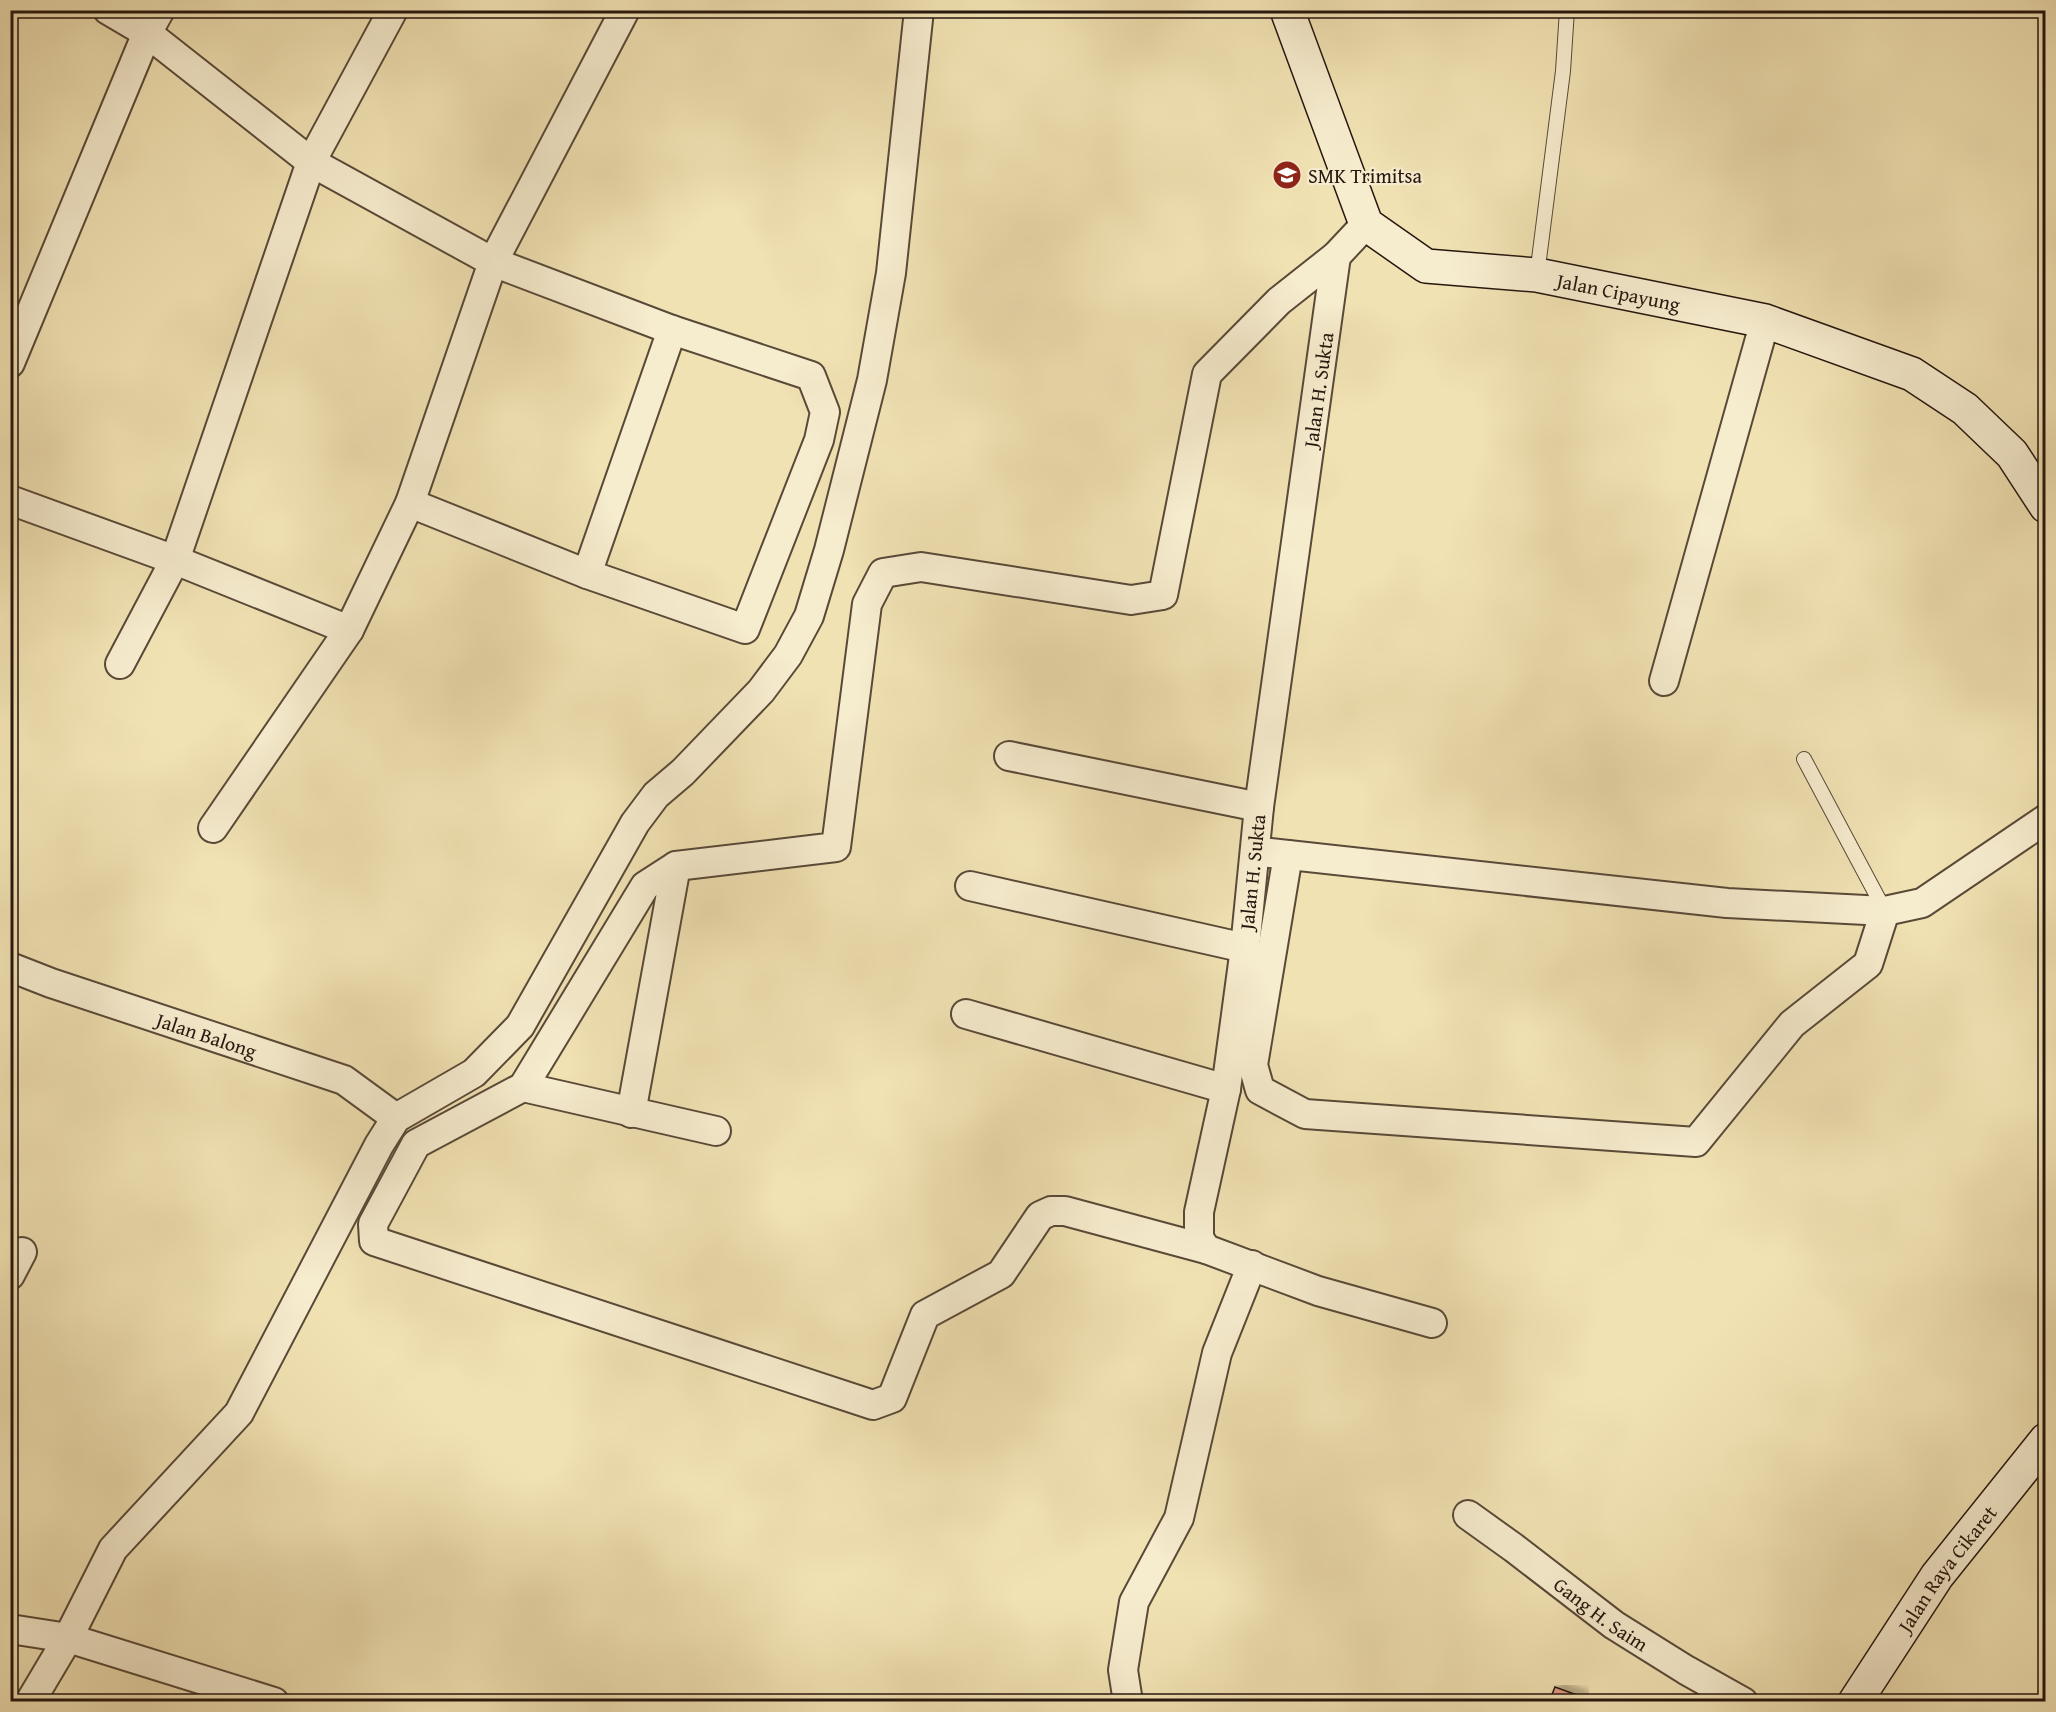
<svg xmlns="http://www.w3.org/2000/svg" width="2056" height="1712" font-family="'Gentium Book Plus',serif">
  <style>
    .building { fill: #e59c88; stroke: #26160f; stroke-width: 1.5; filter: url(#shadow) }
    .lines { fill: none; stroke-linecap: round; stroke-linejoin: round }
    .service-casing { stroke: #594938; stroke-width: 16 }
    .minor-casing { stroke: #594938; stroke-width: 32 }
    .secondary-casing { stroke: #26160f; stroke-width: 36 }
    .service { stroke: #f6ecce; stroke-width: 14 }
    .minor { stroke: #f6ecce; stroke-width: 28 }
    .secondary { stroke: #f6ecce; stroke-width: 33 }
    .labels { text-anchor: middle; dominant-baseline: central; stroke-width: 4.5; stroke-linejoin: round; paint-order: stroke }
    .poi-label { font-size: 20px; fill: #26160f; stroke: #f6ecce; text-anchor: start }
    .street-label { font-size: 20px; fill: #26160f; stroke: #f6ecce }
  </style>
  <defs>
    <filter id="shadow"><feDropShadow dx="5.5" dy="-5.5" stdDeviation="3" flood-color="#0004"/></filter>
  </defs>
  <rect width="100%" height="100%" fill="#f1e2b3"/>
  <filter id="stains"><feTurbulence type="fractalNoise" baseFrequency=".00333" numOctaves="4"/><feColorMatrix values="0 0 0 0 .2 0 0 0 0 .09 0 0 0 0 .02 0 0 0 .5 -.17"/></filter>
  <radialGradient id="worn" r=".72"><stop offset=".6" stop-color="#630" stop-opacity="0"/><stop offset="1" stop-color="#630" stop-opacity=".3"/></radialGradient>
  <path class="building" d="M 1555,1687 L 1585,1698 L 1583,1702 L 1549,1702 Z"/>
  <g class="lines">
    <g class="service-casing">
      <path id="service" d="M 1537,275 L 1563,71 L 1567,10
        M 1804,759 L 1885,911"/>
    </g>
    <g class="minor-casing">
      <g id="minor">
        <path d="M 108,10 L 147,33 L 311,162 L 493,262 L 672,330 L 811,376 L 825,412 L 819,440 L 745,629 L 587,574 L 410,503"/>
        <path d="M 1336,256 L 1259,807 L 1245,948 L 1226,1089 L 1199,1212 L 1199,1238 L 1206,1249 L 1318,1291 L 1432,1323"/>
        <path d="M 10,363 L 147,33 L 160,10"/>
        <path d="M 10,500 L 175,560 L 349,630"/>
        <path d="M 587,574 L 672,330"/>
        <path d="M 120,664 L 175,560 L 311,162 L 393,10"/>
        <path d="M 1664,681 L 1765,321"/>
        <path d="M 1009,756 L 1259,807"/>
        <path d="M 213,828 L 349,630 L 410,503 L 493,262 L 625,10"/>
        <path d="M 1270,853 L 1727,903 L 1885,911 L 1922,903 L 2046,819"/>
        <path d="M 1288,855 L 1253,1065 L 1260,1090 L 1305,1114 L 1696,1142 L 1792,1024 L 1868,964 L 1885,911"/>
        <path d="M 970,886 L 1245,948"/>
        <path id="s1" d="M 10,967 L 51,983 L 344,1080 L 396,1118"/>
        <path d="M 966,1014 L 1226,1089"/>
        <path d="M 523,1087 L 716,1131"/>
        <path d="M 631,1113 L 676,866"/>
        <path d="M 1206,1249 L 1065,1211 L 1051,1211 L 1040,1216 L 1001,1274 L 925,1315 L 892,1398 L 873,1405 L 374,1241 L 373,1224 L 416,1144 L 523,1087 L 645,886 L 676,866 L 836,847 L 867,604 L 883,573 L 921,567 L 1131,600 L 1163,595 L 1207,374 L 1279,301 L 1336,256 L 1366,224"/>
        <path d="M 10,1275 L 22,1252"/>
        <path id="s2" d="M 1468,1515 L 1514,1548 L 1614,1625 L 1686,1670 L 1743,1702"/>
        <path d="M 10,1629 L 68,1638 L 274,1702"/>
        <path d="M 30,1702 L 68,1638 L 113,1549 L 239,1413 L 379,1145 L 396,1118 L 474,1073 L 520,1026 L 635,823 L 656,795 L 683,772 L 761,691 L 788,655 L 809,616 L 829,550 L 872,380 L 891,273 L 919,10"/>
        <path d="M 1128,1702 L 1123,1670 L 1134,1602 L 1179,1518 L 1217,1353 L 1252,1265"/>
      </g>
    </g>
    <g class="secondary-casing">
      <g id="secondary">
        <path id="s3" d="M 1287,10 L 1366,224 L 1426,266 L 1537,275 L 1765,321 L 1912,374 L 1965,409 L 2012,454 L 2046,506"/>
        <path id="s4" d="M 1855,1702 L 1937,1576 L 2046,1440"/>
      </g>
    </g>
    <use href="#service" class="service"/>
    <use href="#minor" class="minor"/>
    <use href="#secondary" class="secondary"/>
  </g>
  <defs>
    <g id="school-disc" transform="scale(1.5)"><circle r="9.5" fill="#8f2418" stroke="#f6ecce"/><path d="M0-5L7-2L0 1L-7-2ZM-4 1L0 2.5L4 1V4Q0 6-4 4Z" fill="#fff"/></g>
  </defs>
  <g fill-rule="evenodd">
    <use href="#school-disc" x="1287" y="175"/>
  </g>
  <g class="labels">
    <g class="poi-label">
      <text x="1308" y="175">SMK Trimitsa</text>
    </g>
    <g class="street-label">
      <text stroke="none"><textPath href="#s3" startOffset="496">Jalan Cipayung</textPath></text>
      <text transform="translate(1318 390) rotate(-82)">Jalan H. Sukta</text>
      <text transform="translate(1252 872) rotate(-84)">Jalan H. Sukta</text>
      <text stroke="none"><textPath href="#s1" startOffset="208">Jalan Balong</textPath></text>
      <text stroke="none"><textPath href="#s4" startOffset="162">Jalan Raya Cikaret</textPath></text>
      <text stroke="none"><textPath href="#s2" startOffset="166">Gang H. Saim</textPath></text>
    </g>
  </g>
  <rect width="2056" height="1712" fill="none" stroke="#f1e2b3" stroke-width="36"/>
  <rect x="12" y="12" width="2032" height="1688" fill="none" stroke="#26160f" stroke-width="3"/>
  <rect x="18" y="18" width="2020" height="1676" fill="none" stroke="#26160f" stroke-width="1.5"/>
  <rect width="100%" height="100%" filter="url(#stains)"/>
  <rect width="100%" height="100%" fill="url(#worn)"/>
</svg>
